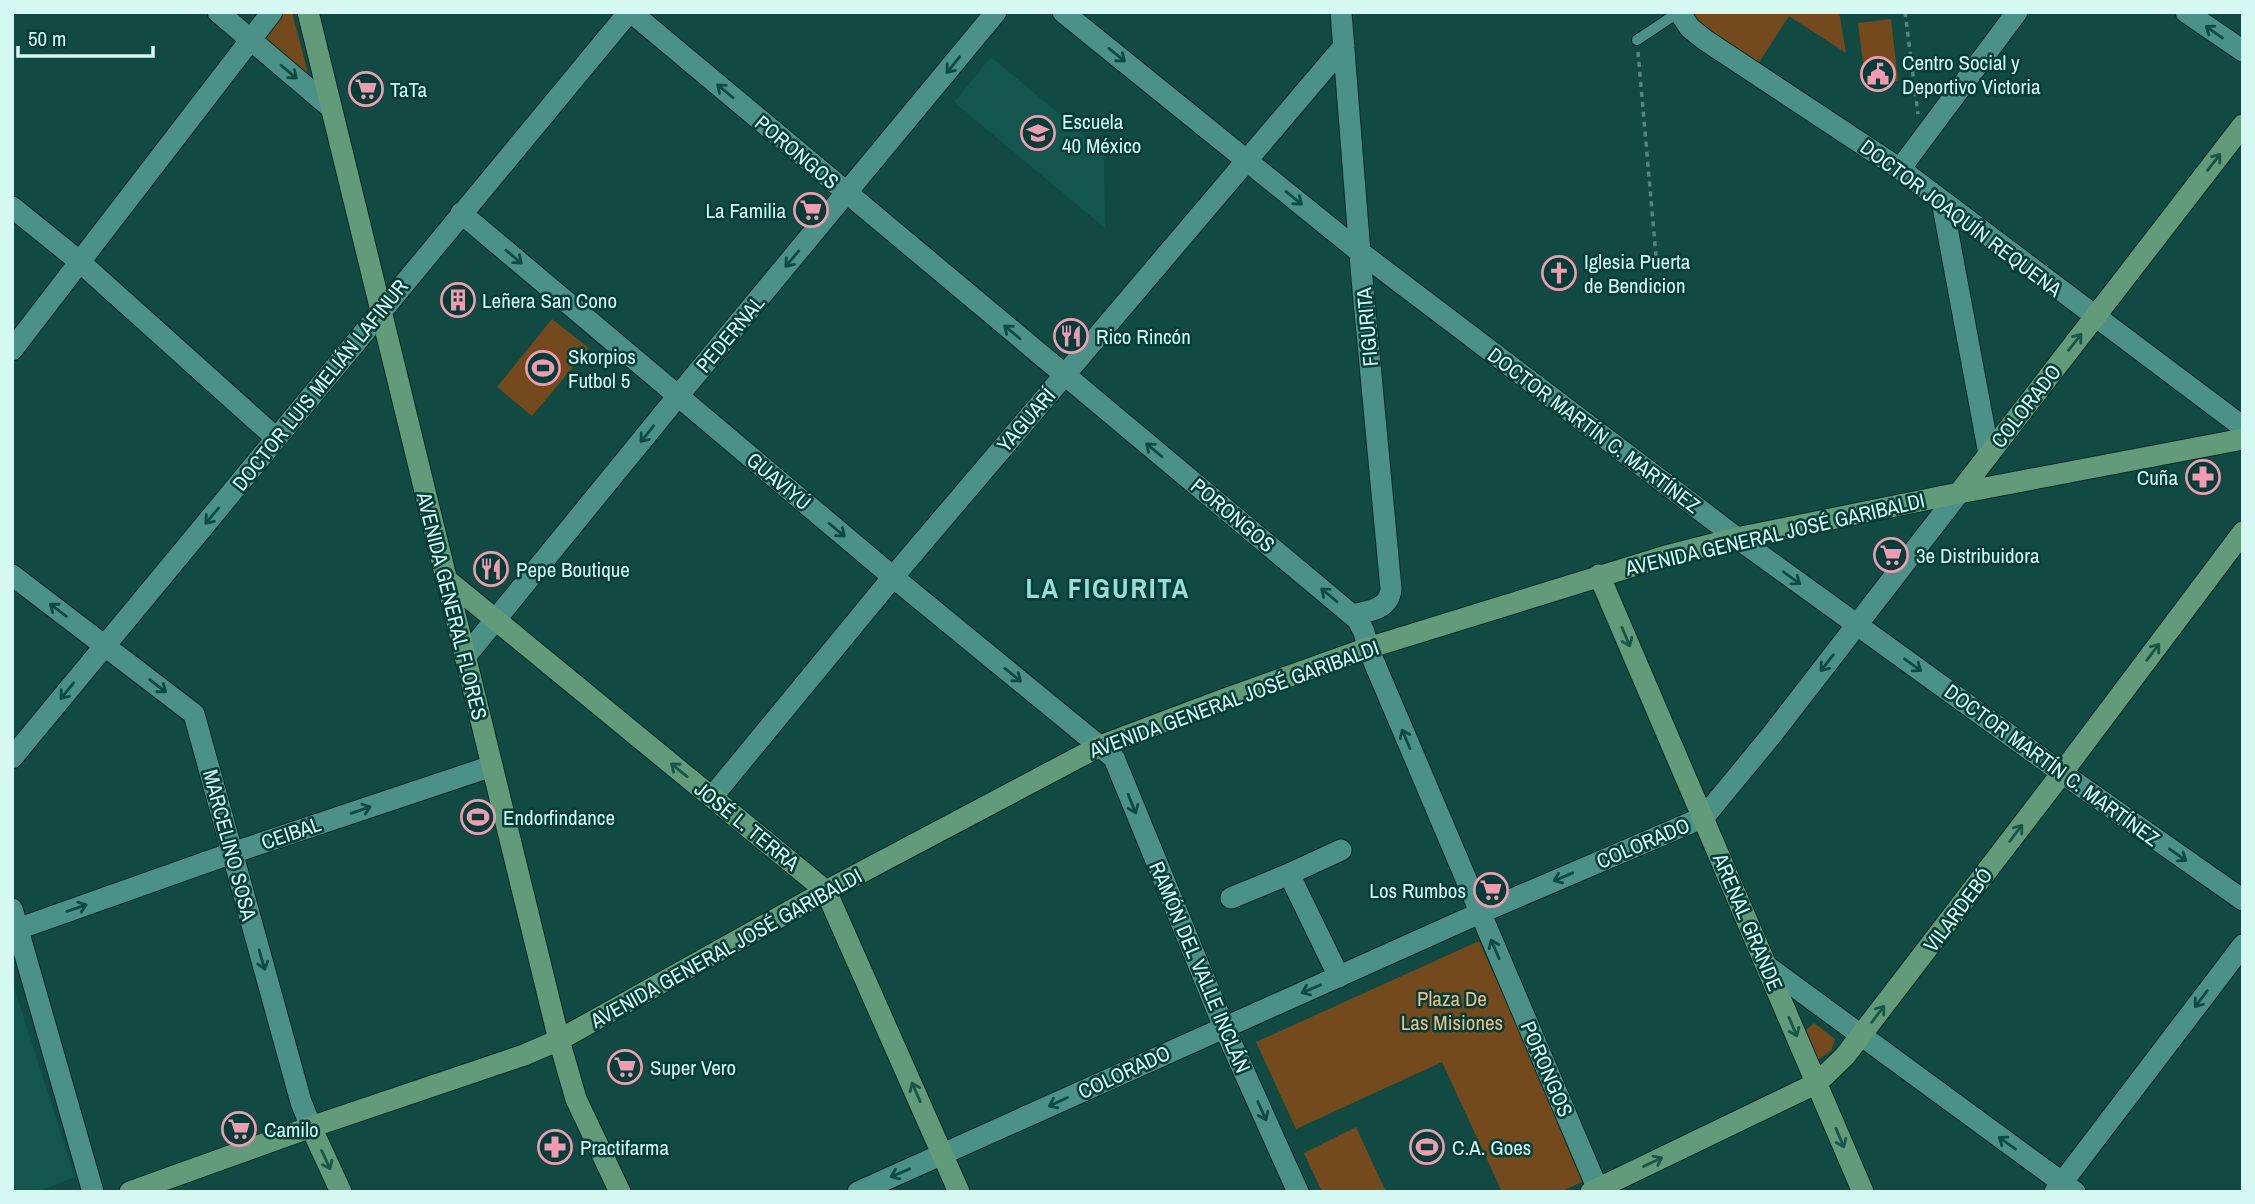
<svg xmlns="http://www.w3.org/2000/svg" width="2255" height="1204" font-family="'Archivo Narrow',sans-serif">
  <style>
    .built { fill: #12564e }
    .green { fill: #744a1d }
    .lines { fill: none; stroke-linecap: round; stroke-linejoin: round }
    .lane-casing { stroke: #062d28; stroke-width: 12 }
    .street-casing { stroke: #062d28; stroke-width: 23 }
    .secondary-casing { stroke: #062d28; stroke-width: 23 }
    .path { stroke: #55857f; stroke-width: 3.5; stroke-dasharray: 5 5; stroke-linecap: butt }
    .lane { stroke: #4c9188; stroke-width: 10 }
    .street { stroke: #4c9188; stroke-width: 21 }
    .secondary { stroke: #629b7a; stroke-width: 21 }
    .oneway { stroke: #0c4a44 }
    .oneway2 { stroke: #195548 }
    .labels { text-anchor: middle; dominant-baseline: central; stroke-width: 5; stroke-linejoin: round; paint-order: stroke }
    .poi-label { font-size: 21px; fill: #d6f8f3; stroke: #013e38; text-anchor: start }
    .street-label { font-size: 21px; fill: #d6f8f3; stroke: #013e38 }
    .park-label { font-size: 21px; fill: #f5ba82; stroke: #013e38 }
    .district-label { font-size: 28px; font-weight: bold; letter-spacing: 2px; fill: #99ded4; stroke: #013e38 }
  </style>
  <rect width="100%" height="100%" fill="#114943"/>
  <path class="built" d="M 991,57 L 1104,151 L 1105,228 L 954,102 Z
    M 12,981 L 75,1177 L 37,1192 L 12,1192 Z"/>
  <path class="green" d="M 284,12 L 292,12 L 310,81 L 261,38 Z
    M 1690,12 L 1839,12 L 1846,53 L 1789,16 L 1758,64 L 1699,24 Z
    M 1891,19 L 1898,81 L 1866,85 L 1858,23 Z
    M 552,319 L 589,348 L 532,416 L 497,387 Z
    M 1479,941 L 1586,1180 L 1560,1192 L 1502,1192 L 1442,1062 L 1296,1129 L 1256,1042 Z
    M 1814,1023 L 1835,1039 L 1831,1051 L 1817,1060 L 1806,1030 Z
    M 1356,1127 L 1386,1192 L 1322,1192 L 1304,1153 Z"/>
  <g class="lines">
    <g class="lane-casing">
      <path id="lane" d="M 1637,40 L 1679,12"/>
    </g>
    <g class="street-casing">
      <path id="street" d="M 218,12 L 330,107
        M 631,12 L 1358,620 L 1364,632 L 1368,648 L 1599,1192
        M 1063,12 L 1360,252 L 1737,538 L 2062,773 L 2243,900
        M 1341,12 L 1362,279 L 1391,589 C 1389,610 1369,611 1352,615
        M 1679,12 L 1690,28 L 1705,40 L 1900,169 L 2243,427
        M 2186,12 L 2243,51
        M 1900,169 L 2017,12
        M 1942,201 L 1989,454
        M 12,207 L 80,262 L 276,438
        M 461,213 L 893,577 L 1114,758 L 1224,1027 L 1298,1192
        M 12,350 L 272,12
        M 12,575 L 194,714 L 301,1102 L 311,1127
        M 465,657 L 678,396 L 996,12
        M 12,758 L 629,12
        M 712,797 L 893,577 L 1344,46
        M 1289,874 L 1341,850
        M 1231,898 L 1289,874 L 1339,977
        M 12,909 L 93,1192
        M 12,931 L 232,853 L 492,766
        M 1768,967 L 2075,1192
        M 858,1192 L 1480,913 L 1704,817 L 1770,737 L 1959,493
        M 2055,1192 L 2243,945"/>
    </g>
    <g class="secondary-casing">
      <path id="secondary" d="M 308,12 L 559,1040 L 576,1099 L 620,1192
        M 1959,493 L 2243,125
        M 1599,575 L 1863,1192
        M 446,579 L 826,891 L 959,1192
        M 311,1127 L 341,1192
        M 130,1192 L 311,1127 L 524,1055 L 559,1040 L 826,891 L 1100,746 L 1222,700 L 1368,648 L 1666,556 L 1737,538 L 1959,493 L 2243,439
        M 1591,1192 L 1817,1083 L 1845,1056 L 2062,773 L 2243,532"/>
    </g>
    <path class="path" d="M 1905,12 L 1918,114
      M 1638,52 L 1656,256"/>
    <use href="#lane" class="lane"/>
    <use href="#street" class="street"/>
    <use href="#secondary" class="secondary"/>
  </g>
  <defs><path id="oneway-shaft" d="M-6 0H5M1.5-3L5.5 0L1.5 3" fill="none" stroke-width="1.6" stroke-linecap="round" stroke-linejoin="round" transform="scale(1.75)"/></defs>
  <g class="oneway">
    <use href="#oneway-shaft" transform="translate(2214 32) rotate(-145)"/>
    <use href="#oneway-shaft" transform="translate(1117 55) rotate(39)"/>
    <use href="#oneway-shaft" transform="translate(953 65) rotate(129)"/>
    <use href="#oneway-shaft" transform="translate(289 72) rotate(40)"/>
    <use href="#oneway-shaft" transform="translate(725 91) rotate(-140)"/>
    <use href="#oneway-shaft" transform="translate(1294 198) rotate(39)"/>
    <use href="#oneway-shaft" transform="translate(514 257) rotate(40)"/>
    <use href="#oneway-shaft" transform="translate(792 259) rotate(130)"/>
    <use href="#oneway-shaft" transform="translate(1012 332) rotate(-140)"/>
    <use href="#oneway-shaft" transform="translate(647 434) rotate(129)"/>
    <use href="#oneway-shaft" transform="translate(1154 450) rotate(-140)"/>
    <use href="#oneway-shaft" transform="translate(212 516) rotate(130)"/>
    <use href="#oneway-shaft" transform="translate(837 530) rotate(40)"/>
    <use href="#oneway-shaft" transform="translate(1792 578) rotate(36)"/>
    <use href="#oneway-shaft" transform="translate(1329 595) rotate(-140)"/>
    <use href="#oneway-shaft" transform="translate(58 610) rotate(-143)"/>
    <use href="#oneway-shaft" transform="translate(1827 663) rotate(128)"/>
    <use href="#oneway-shaft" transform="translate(1913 665) rotate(36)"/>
    <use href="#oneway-shaft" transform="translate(1013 675) rotate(39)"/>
    <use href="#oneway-shaft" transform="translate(158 686) rotate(38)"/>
    <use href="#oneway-shaft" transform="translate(67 691) rotate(129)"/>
    <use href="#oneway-shaft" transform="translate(1406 739) rotate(-113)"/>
    <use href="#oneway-shaft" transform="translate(1132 804) rotate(68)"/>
    <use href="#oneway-shaft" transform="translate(361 810) rotate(-19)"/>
    <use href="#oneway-shaft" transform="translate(2178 855) rotate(35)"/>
    <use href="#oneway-shaft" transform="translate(1563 877) rotate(157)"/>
    <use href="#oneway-shaft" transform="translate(77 908) rotate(-19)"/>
    <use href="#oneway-shaft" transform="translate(1495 949) rotate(-113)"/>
    <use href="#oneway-shaft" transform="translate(262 960) rotate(74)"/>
    <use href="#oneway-shaft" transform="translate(1311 989) rotate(157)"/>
    <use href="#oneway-shaft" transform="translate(2201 999) rotate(127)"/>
    <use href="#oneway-shaft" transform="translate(1058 1102) rotate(155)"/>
    <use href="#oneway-shaft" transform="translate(1262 1111) rotate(66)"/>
    <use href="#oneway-shaft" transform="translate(2007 1143) rotate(-144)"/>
    <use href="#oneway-shaft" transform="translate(900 1173) rotate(157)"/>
  </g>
  <g class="oneway2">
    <use href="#oneway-shaft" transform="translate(2214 162) rotate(-52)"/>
    <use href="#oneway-shaft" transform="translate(2075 342) rotate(-52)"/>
    <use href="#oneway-shaft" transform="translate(1626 637) rotate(67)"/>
    <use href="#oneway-shaft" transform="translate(2153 652) rotate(-53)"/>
    <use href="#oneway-shaft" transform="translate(679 770) rotate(-141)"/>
    <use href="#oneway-shaft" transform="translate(2016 833) rotate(-53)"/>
    <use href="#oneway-shaft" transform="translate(1878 1014) rotate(-53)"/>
    <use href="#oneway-shaft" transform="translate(1793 1027) rotate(67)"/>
    <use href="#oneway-shaft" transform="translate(916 1092) rotate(-114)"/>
    <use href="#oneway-shaft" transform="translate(1840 1138) rotate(67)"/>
    <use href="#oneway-shaft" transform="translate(326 1160) rotate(65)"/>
    <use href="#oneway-shaft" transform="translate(1653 1162) rotate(-26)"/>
  </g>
  <defs>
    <g id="civic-ring" transform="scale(1.75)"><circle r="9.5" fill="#013e38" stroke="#f29aaf" stroke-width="1.5"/><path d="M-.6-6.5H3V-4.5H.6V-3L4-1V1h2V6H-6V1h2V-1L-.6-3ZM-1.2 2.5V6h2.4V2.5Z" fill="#f29aaf"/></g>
    <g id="supermarket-ring" transform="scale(1.75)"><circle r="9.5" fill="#013e38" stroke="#f29aaf" stroke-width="1.5"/><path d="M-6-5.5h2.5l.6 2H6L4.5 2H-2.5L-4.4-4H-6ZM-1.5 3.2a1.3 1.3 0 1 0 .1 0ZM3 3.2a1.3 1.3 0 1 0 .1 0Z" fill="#f29aaf"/></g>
    <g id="school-ring" transform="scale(1.75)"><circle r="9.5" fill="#013e38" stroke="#f29aaf" stroke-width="1.5"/><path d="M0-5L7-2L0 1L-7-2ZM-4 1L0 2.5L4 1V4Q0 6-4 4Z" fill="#f29aaf"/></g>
    <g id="church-ring" transform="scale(1.75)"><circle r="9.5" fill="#013e38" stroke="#f29aaf" stroke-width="1.5"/><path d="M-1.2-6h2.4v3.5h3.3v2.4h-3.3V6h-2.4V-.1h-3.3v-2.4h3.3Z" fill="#f29aaf"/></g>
    <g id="building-ring" transform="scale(1.75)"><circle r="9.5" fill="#013e38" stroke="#f29aaf" stroke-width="1.5"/><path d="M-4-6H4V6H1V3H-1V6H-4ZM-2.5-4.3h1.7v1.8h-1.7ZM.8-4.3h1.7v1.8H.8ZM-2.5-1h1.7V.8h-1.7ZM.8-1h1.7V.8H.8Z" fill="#f29aaf"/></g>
    <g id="restaurant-ring" transform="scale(1.75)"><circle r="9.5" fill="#013e38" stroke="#f29aaf" stroke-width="1.5"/><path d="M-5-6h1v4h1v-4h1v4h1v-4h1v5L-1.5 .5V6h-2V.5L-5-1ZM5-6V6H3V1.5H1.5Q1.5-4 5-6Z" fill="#f29aaf"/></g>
    <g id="stadium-ring" transform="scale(1.75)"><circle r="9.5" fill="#013e38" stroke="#f29aaf" stroke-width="1.5"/><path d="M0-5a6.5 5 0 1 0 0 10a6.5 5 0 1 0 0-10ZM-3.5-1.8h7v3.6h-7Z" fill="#f29aaf"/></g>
    <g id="pharmacy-ring" transform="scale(1.75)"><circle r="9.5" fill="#013e38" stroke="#f29aaf" stroke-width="1.5"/><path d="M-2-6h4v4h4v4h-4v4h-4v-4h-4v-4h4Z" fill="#f29aaf"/></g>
  </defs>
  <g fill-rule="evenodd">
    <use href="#civic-ring" x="1878" y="74"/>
    <use href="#supermarket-ring" x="366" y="89"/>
    <use href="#school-ring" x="1038" y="133"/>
    <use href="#supermarket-ring" x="811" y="210"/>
    <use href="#church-ring" x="1559" y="273"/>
    <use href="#building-ring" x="458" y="300"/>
    <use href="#restaurant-ring" x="1071" y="336"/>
    <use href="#stadium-ring" x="543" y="368"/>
    <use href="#pharmacy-ring" x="2203" y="477"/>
    <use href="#supermarket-ring" x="1891" y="555"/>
    <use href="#restaurant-ring" x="491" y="569"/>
    <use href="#stadium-ring" x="478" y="817"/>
    <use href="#supermarket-ring" x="1491" y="890"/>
    <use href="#supermarket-ring" x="625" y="1067"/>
    <use href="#supermarket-ring" x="239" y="1129"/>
    <use href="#pharmacy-ring" x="555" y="1147"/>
    <use href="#stadium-ring" x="1427" y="1147"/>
  </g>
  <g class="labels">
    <g class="poi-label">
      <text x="1902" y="62">Centro Social y<tspan x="1902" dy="24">Deportivo Victoria</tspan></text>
      <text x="390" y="89">TaTa</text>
      <text x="1062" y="121">Escuela<tspan x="1062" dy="24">40 México</tspan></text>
      <text x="786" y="210" text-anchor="end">La Familia</text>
      <text x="1584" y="261">Iglesia Puerta<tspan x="1584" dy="24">de Bendicion</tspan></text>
      <text x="482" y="300">Leñera San Cono</text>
      <text x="1096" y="336">Rico Rincón</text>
      <text x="568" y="356">Skorpios<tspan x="568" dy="24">Futbol 5</tspan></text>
      <text x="2178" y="477" text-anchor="end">Cuña</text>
      <text x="1916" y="555">3e Distribuidora</text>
      <text x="516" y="569">Pepe Boutique</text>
      <text x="503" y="817">Endorfindance</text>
      <text x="1466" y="890" text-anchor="end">Los Rumbos</text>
      <text x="650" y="1067">Super Vero</text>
      <text x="264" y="1129">Camilo</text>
      <text x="580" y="1147">Practifarma</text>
      <text x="1452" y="1147">C.A. Goes</text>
    </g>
    <g class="street-label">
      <text transform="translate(797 152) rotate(40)">PORONGOS</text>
      <text transform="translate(1961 218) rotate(37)">DOCTOR JOAQUÍN REQUENA</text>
      <text transform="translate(1367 327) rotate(-95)">FIGURITA</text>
      <text transform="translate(730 334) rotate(-50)">PEDERNAL</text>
      <text transform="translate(320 385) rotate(-51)">DOCTOR LUIS MELIÁN LAFINUR</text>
      <text transform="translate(2026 406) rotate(-52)">COLORADO</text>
      <text transform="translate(1026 420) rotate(-49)">YAGUARÍ</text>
      <text transform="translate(1594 430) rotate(37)">DOCTOR MARTÍN C. MARTÍNEZ</text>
      <text transform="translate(779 481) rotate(40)">GUAVIYÚ</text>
      <text transform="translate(1233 515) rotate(40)">PORONGOS</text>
      <text transform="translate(1775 534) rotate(-13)">AVENIDA GENERAL JOSÉ GARIBALDI</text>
      <text transform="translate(452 606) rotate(76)">AVENIDA GENERAL FLORES</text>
      <text transform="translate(1234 699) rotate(-20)">AVENIDA GENERAL JOSÉ GARIBALDI</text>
      <text transform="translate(2052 765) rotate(36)">DOCTOR MARTÍN C. MARTÍNEZ</text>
      <text transform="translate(747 826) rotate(39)">JOSÉ L. TERRA</text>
      <text transform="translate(291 833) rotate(-19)">CEIBAL</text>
      <text transform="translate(1643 843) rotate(-23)">COLORADO</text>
      <text transform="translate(230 845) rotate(75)">MARCELINO SOSA</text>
      <text transform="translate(1958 910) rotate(-53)">VILARDEBÓ</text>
      <text transform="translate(1748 922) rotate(67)">ARENAL GRANDE</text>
      <text transform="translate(726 948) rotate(-29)">AVENIDA GENERAL JOSÉ GARIBALDI</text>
      <text transform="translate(1200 967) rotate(67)">RAMÓN DEL VALLE INCLÁN</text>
      <text transform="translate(1547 1069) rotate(67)">PORONGOS</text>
      <text transform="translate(1124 1072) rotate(-25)">COLORADO</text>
    </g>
    <g class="park-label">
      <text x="1452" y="998">Plaza De<tspan x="1452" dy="24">Las Misiones</tspan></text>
    </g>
    <g class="district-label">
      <text x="1108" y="588">LA FIGURITA</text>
    </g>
  </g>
  <rect width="2255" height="1204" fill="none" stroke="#d6f8f3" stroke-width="28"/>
  <path d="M18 46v10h135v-10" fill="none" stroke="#d6f8f3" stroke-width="3.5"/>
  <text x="28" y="46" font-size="21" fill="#d6f8f3" stroke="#013e38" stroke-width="5" paint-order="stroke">50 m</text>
</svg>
